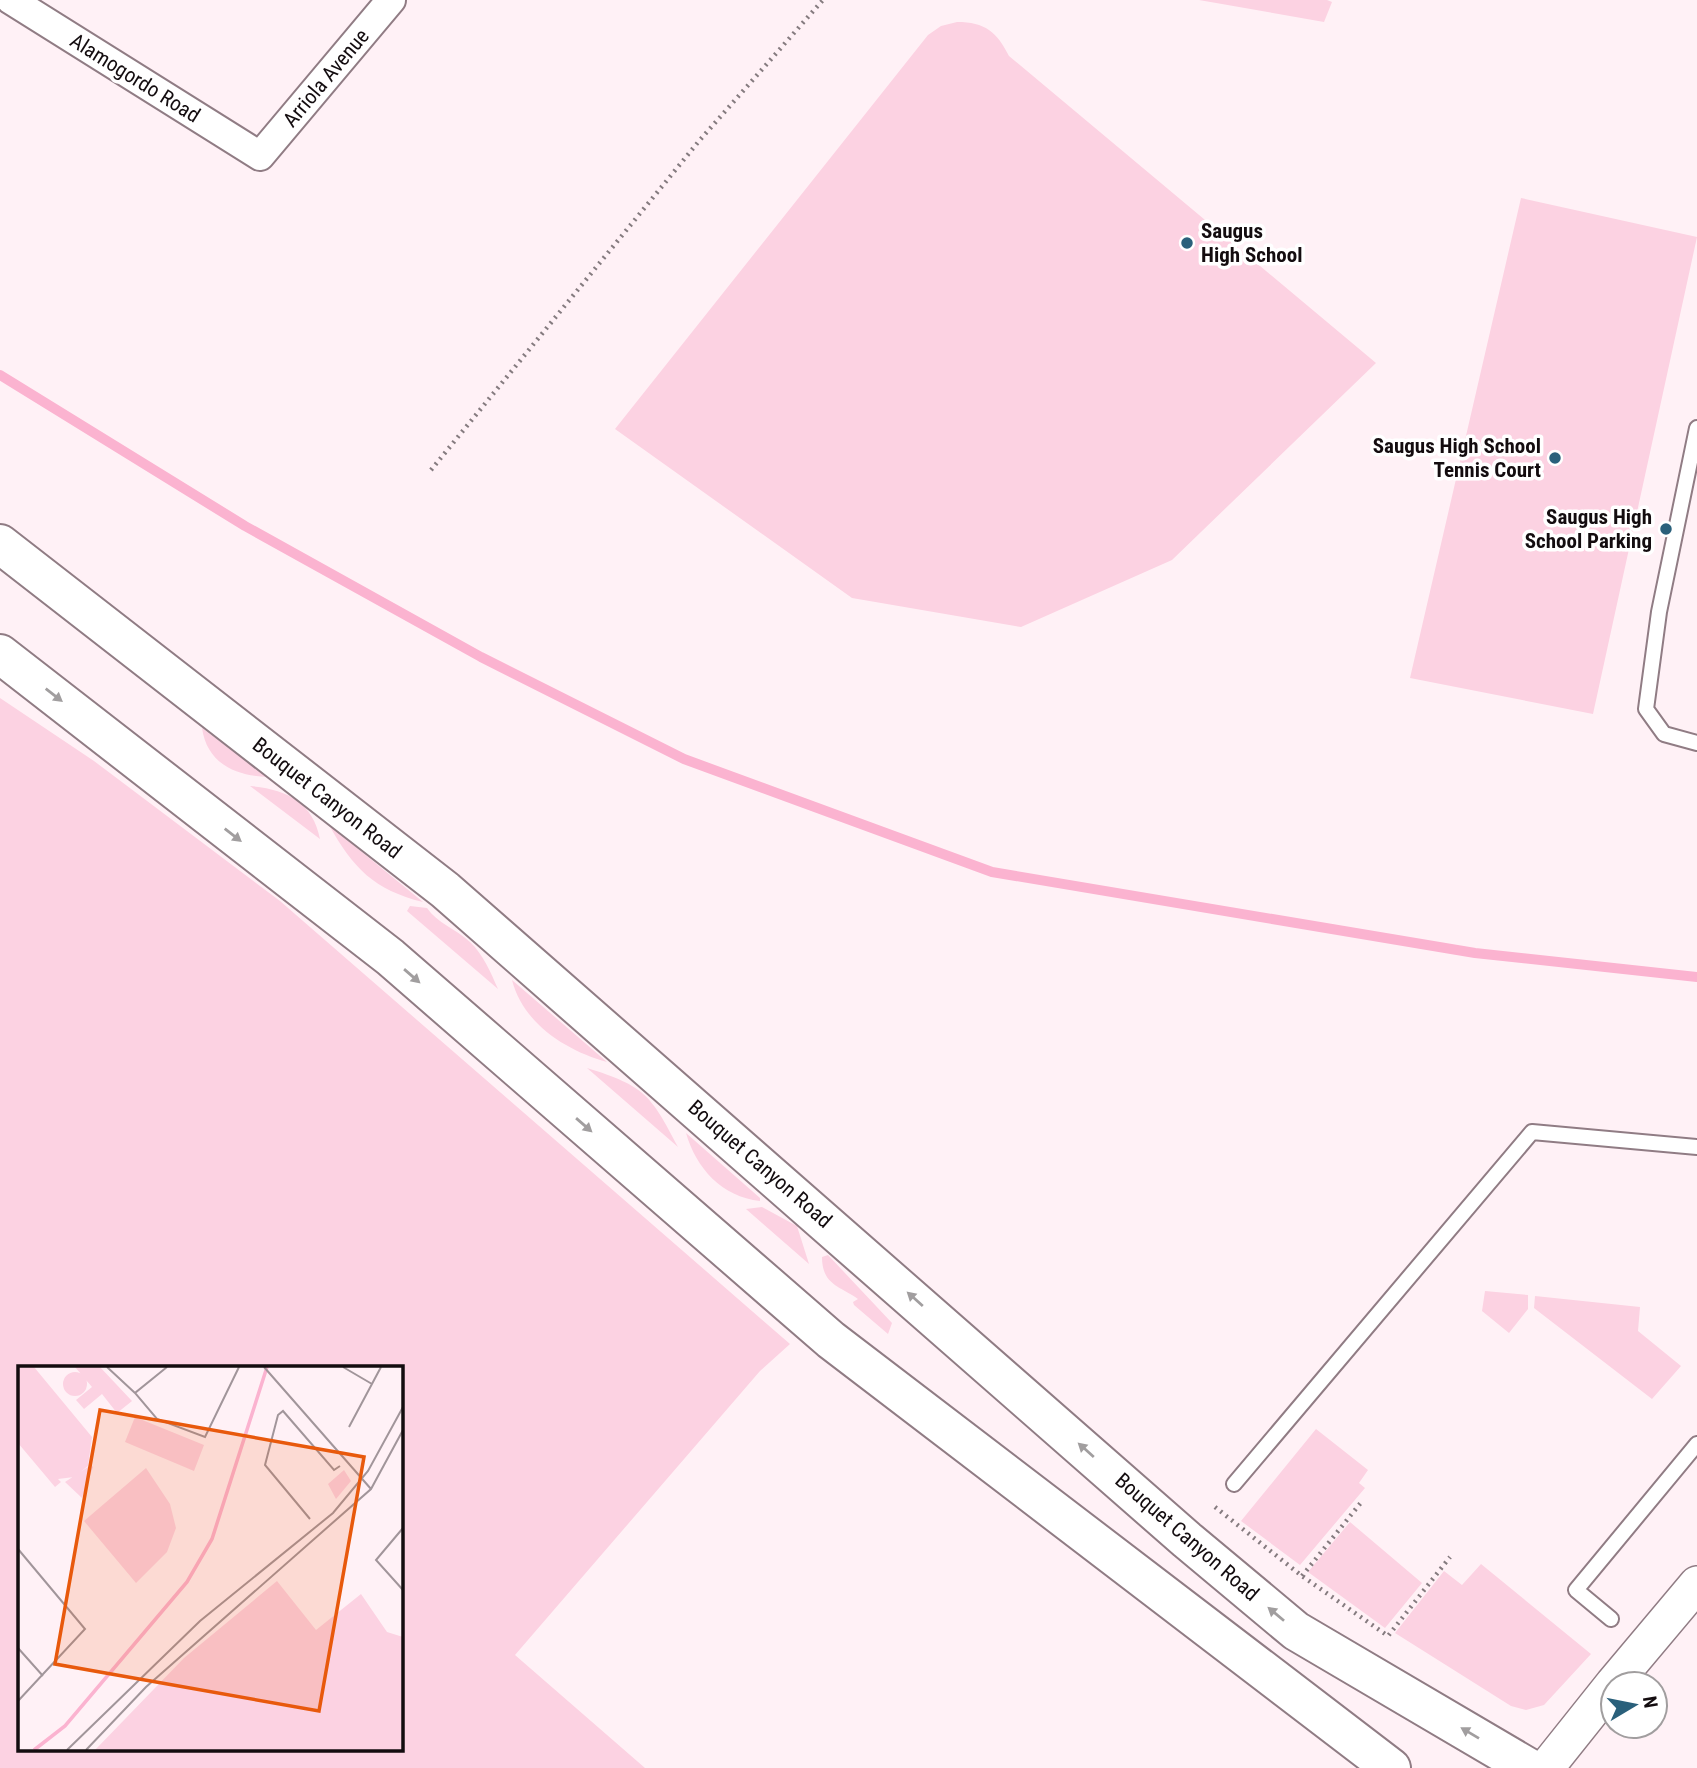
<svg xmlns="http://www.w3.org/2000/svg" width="1697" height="1768" font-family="'Roboto Condensed',sans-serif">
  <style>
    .green { fill: #fcd2e2; fill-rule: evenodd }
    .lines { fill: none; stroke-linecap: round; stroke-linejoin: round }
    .stream { stroke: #fbb3d0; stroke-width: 10 }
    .service-casing { stroke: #907c84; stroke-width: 18 }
    .minor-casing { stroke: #907c84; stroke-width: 32 }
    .tertiary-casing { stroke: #907c84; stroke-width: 38 }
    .primary-casing { stroke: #907c84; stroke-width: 42 }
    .path { stroke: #857b7f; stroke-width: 4.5; stroke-dasharray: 2 5; stroke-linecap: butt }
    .service { stroke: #fff; stroke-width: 14 }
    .minor { stroke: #fff; stroke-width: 28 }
    .tertiary { stroke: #fff; stroke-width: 35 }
    .primary { stroke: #fff; stroke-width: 38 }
    .oneway { fill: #a19e9f }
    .poi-dot { fill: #2a607b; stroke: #fff; stroke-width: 2.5 }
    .labels { text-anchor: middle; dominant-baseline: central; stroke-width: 7; stroke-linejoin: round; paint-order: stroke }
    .street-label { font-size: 21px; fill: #130c0f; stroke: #fff }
    .poi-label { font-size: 21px; font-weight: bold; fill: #130c0f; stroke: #fff; text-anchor: end }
    .inset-river { fill: none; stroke: #fbb3d0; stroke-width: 3.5 }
    .inset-road { fill: none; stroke: #a1959a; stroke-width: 2 }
    .view { fill: #e8590c; fill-opacity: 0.15; stroke: #e8590c; stroke-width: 3.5 }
    .inset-edge { fill: none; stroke: #130c0f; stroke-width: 3.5 }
  </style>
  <rect width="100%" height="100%" fill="#fff1f6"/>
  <path class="green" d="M 1199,0 L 1327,0 L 1332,2 L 1324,22 Z
    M 957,22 C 985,22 997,32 1009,56 L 1376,363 L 1172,560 L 1021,627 L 852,598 L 615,429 L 928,35 L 941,26 Z
    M 1521,198 L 1697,237 L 1593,714 L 1410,678 Z
    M 0,698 L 94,761 L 280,901 L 790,1344 L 760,1371 L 515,1655 L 645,1768 L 0,1768 ZM 19,1367 L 401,1367 L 401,1749 L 19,1749 Z
    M 202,728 L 268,777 C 235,776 207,763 202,728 Z
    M 250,786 C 286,789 313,802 320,839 Z
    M 329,825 L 423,902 C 374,890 353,868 329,825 Z
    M 410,906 L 427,908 C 437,923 456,929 470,942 C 483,954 491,973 498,989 L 407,911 Z
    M 512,980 L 607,1062 C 567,1051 523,1024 512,980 Z
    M 587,1068 C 645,1086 651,1095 678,1147 Z
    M 686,1133 L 760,1198 L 760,1201 C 722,1197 696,1168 686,1133 Z
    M 762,1207 L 797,1226 L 809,1264 L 746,1209 Z
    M 828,1255 L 892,1323 L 888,1334 L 854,1305 L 853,1302 L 858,1299 C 840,1286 822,1285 822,1257 Z
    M 1485,1291 L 1528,1295 L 1528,1309 L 1509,1333 L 1482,1311 Z
    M 1535,1296 L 1640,1307 L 1638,1331 L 1681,1366 L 1652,1399 L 1534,1308 Z
    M 1316,1429 L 1368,1470 L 1359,1483 L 1365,1488 L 1300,1565 L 1241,1521 Z
    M 1350,1522 L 1422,1583 L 1385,1628 L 1308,1572 Z
    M 1481,1564 L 1591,1654 L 1544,1705 L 1526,1710 L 1511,1706 L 1395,1633 L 1444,1571 L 1462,1585 Z"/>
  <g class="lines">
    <path class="stream" d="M 0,375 L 245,526 L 481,657 L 684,759 L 992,872 L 1475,953 L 1697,977"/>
    <g class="service-casing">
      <path id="service" d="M 1697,428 L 1659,612 L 1646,709 L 1664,734 L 1697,743
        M 1234,1484 L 1532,1132 L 1697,1147
        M 1611,1619 L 1576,1590 L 1697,1444"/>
    </g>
    <g class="minor-casing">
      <path id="minor" d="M 11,0 L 260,156 L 391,0"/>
    </g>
    <g class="tertiary-casing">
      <path id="tertiary" d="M 1613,1684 L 1697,1584
        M 1546,1768 L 1613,1684"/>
    </g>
    <g class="primary-casing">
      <path id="primary" d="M 0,544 L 445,890 L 1187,1540 L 1296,1631 L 1529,1768
        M 0,654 L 390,957 L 831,1340 L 1391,1768"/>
    </g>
    <path class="path" d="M 431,470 L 699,141 L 823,0
      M 1215,1507 L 1302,1576 L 1388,1636 L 1450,1557
      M 1302,1576 L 1363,1500"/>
    <use href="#service" class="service"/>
    <use href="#minor" class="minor"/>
    <use href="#tertiary" class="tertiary"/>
    <use href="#primary" class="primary"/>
  </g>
  <defs><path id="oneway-solid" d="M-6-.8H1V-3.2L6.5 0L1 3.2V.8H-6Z" transform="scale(1.75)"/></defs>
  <g class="oneway">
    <use href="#oneway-solid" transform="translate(54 695) rotate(38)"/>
    <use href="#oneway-solid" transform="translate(233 835) rotate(38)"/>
    <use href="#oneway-solid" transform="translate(412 976) rotate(41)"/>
    <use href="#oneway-solid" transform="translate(584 1125) rotate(41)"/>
    <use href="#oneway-solid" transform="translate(915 1299) rotate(-138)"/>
    <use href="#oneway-solid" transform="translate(1086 1450) rotate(-138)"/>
    <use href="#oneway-solid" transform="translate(1276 1614) rotate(-140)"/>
    <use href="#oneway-solid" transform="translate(1470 1733) rotate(-149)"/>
  </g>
  <g class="poi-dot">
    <circle cx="1187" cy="243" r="7"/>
    <circle cx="1555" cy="458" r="7"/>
    <circle cx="1666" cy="529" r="7"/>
  </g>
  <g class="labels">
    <g class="street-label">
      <text transform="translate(135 78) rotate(32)">Alamogordo Road</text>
      <text transform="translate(326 78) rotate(-50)">Arriola Avenue</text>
      <text transform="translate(327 798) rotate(38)">Bouquet Canyon Road</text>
      <text transform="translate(760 1164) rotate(41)">Bouquet Canyon Road</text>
      <text transform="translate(1187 1537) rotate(41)">Bouquet Canyon Road</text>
    </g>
    <g class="poi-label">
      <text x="1201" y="231" text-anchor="start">Saugus<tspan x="1201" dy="24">High School</tspan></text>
      <text x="1541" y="446">Saugus High School<tspan x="1541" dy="24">Tennis Court</tspan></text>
      <text x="1652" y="517">Saugus High<tspan x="1652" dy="24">School Parking</tspan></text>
    </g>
  </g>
  <g transform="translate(18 1366)">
    <rect width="385" height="385" fill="#fff1f6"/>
    <path d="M 0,1 L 16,1 L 74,71 L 70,100 L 56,111 L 40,113 L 43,116 L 37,121 L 0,77 ZM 57,1 L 82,1 L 114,35 L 99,47 L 84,28 L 66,43 L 58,34 L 74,21 ZM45 18a12 12 0 1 1 24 0a12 12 0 1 1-24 0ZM 117,51 L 186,79 L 176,105 L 107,76 ZM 73,99 L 75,101 L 64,132 L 47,116 ZM 128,102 L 152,138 L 158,162 L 149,186 L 118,217 L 66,155 ZM 326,104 L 333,115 L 318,133 L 310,118 ZM 259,215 L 298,264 L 343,228 L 369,266 L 385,271 L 385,384 L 77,384 L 166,292 Z" fill="#fcd2e2"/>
    <path class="inset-river" d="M 16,384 L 47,360 L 169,216 L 194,173 L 249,1"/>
    <path class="inset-road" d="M 89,1 L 117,27M 149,1 L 117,27 L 139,53 L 187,71 L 221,1M 246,1 L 353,123M 325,1 L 354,18M 331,61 L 363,1M 292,153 L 247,99 L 260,49 L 265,45 L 316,104 L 322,100M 385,162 L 358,194 L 385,224M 0,183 L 67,263 L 0,335M 0,282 L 25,310M 49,384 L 182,255 L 315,147 L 350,105 L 385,41M 68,384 L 128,321 L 353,123 L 385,64"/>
    <path class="view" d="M 82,44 L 346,91 L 301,345 L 37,298 Z"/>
    <rect width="385" height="385" class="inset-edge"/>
  </g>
  <g transform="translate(1634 1705) rotate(80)"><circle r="33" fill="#ffffff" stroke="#a19e9f" stroke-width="2"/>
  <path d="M0-5L12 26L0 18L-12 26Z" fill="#2a607b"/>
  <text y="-10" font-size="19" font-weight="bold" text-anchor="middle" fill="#130c0f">N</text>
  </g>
</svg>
